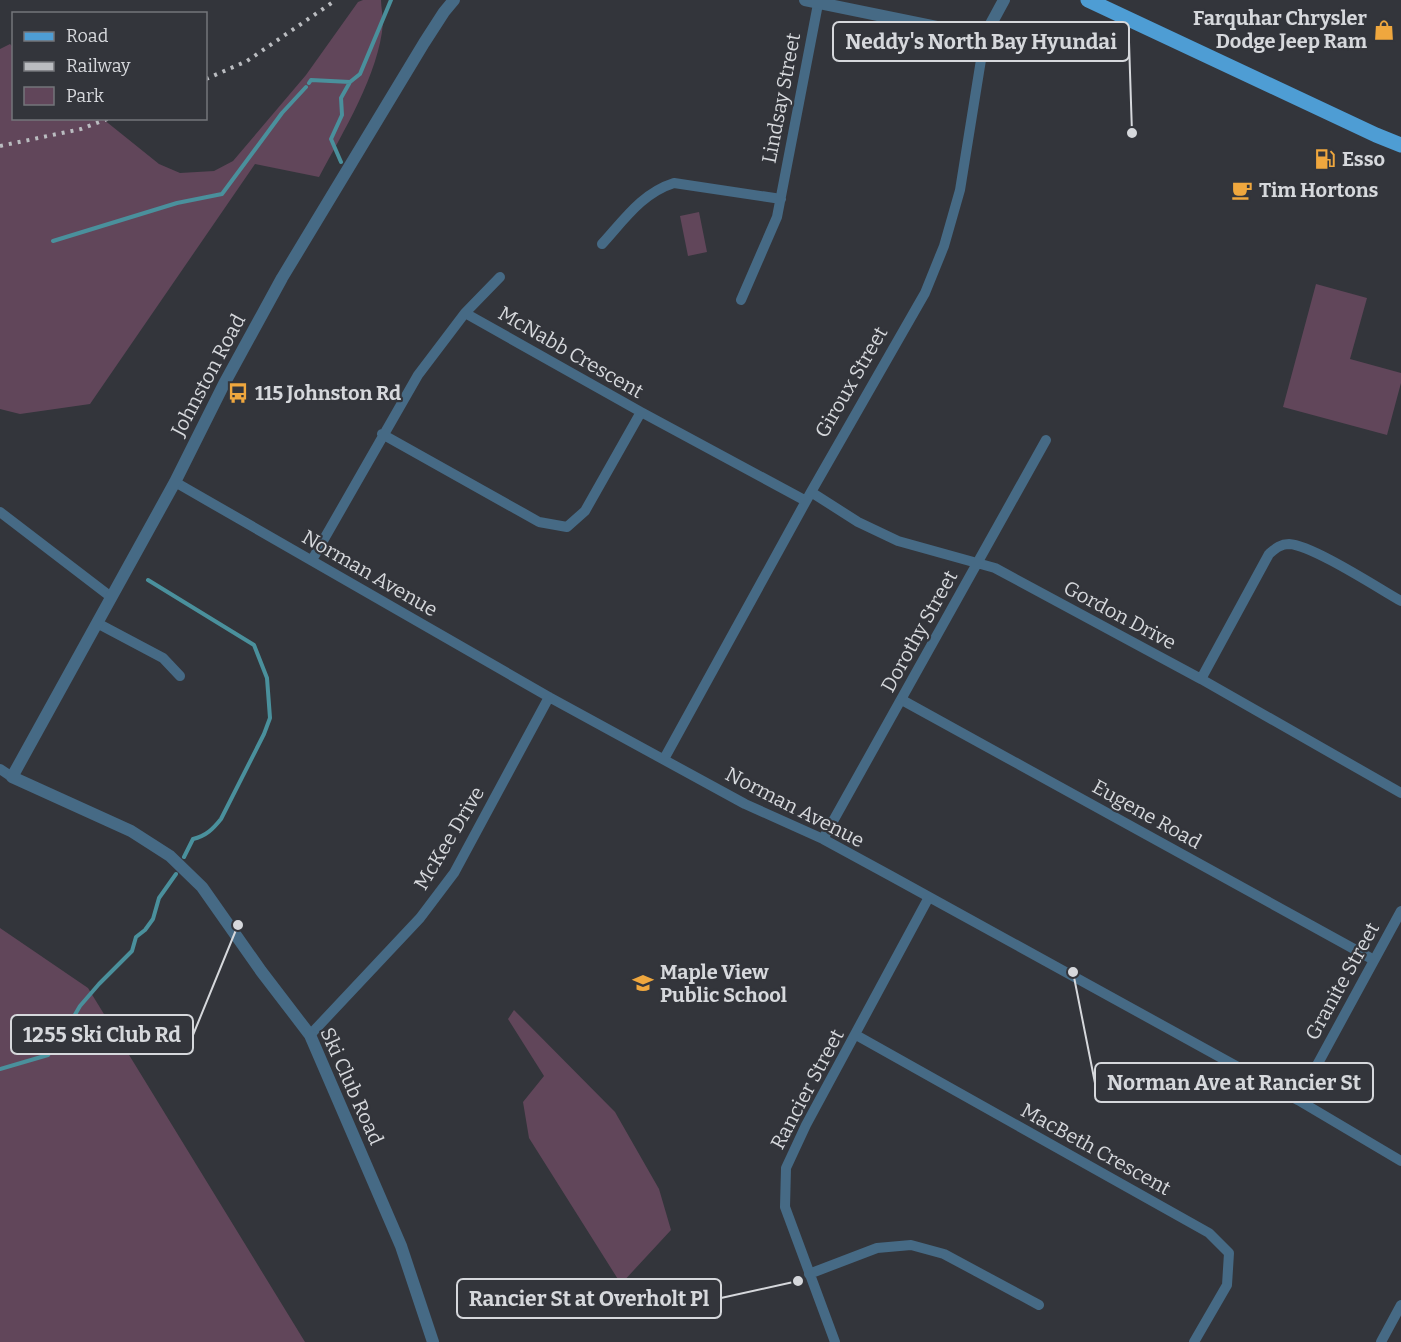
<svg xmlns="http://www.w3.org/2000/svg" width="1401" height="1342" font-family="Bitter,serif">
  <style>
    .green { fill: #61465a }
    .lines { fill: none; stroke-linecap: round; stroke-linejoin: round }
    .stream { stroke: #4a909c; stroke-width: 4 }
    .minor { stroke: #466a85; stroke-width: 10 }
    .tertiary { stroke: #466a85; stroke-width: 12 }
    .primary { stroke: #4e9dd4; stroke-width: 15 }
    .rail { stroke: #babcc0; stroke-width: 4; stroke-dasharray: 3 6; stroke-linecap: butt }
    .labels { text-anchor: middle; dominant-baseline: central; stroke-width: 4.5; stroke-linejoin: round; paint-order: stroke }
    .poi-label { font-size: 20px; font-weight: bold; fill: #d6d8dc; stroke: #33353b; text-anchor: start }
    .street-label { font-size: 20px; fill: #d6d8dc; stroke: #33353b }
    .leader { fill: none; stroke: #d6d8dc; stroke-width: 2 }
    .callout-dot { fill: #d6d8dc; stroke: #33353b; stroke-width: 2 }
    .callout { fill: #33353b; stroke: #d6d8dc; stroke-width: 2 }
    .callout-label { font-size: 21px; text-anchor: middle; font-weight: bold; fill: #d6d8dc }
  </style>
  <rect width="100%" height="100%" fill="#33353b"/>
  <path class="green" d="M 363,0 L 381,0 C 381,7 383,16 383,23 C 379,74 343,132 319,177 L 255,164 L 90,404 L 20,414 L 0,409 L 0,49 L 10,44 L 13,47 L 14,118 L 103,119 L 159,164 L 180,173 L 214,171 L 233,161 L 306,75 L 358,2 Z
    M 699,212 L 707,252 L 688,256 L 680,216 Z
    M 1316,284 L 1367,298 L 1350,359 L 1401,373 L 1401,383 L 1387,435 L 1283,407 Z
    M 0,928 L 88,988 L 305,1342 L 0,1342 Z
    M 514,1010 L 615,1112 L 659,1189 L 671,1230 L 621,1284 L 529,1138 L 523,1102 L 544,1076 L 508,1019 Z"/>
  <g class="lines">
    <path class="stream" d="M 309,83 L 311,80 L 350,82
      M 341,162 L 331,139 L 342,115 L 341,98 L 350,82 L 360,74 L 391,0
      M 53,241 L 177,203 L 222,194 L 282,113 L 306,87
      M 148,580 L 254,645 L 267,678 L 270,718 L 264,734 L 221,819 C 213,829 206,836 193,839 L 184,857
      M 0,1069 L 48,1055 L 66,1030 L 80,1006 L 99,984 L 132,951 L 136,937 L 145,930 L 153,919 L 159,898 L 176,874"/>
    <path class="minor" d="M 602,244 C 624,220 642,193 674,183 L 781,199
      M 741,300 L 777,217 L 818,4
      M 465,313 L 641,412 L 806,501
      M 382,434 L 539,522 L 567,527 L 585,511 L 641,412
      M 175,482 L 549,697 L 745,804 L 823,839 L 891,876 L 1298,1100 L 1401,1161
      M 811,492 L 858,522 L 898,541 L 995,568 L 1201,679 L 1401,793
      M 0,512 L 111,597
      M 312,560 L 418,375 L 465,313 L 500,277
      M 97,623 L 163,658 L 180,676
      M 1201,679 L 1269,554 C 1275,549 1280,544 1289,544 C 1312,545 1378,588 1401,601
      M 902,700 L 1374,960
      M 664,759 L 811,492 L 925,293 L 944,246 L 960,190 L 985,35
      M 0,769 L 12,777
      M 823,839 L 1046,440
      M 310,1035 L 420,918 L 454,873 L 549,697
      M 856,1035 L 1209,1233 L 1229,1253 L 1227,1285 L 1194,1342
      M 1298,1100 L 1401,911
      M 809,1274 L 877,1248 L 911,1245 L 944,1254 L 1039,1305
      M 835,1342 L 785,1207 L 786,1168 L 806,1125 L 929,897
      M 1381,1342 L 1401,1305"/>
    <path class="tertiary" d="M 805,0 L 966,33 L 985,35 L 1004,0
      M 433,1342 L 401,1246 L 310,1035 L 261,971 L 202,887 L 170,856 L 131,831 L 12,777 L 175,482 L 224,384 L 282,278 L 424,43 L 444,12 L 454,0"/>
    <path class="primary" d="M 1088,0 L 1376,135 L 1401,145"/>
    <path class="rail" d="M 206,79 L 247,61 L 336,0
      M 0,146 L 81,129 L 110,118"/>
  </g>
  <defs>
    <g id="shop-bare" transform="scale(1.62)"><path d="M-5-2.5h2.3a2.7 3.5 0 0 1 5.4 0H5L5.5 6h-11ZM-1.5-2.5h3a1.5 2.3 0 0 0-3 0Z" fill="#efa73e" stroke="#33353b" stroke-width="2.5" paint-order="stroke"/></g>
    <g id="fuel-bare" transform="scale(1.62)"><path d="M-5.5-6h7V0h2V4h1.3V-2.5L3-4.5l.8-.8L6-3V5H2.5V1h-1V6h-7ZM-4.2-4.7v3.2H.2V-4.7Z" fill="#efa73e" stroke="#33353b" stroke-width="2.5" paint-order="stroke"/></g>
    <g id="cafe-bare" transform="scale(1.62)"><path d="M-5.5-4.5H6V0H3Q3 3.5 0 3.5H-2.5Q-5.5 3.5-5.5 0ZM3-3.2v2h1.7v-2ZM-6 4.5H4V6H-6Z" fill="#efa73e" stroke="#33353b" stroke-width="2.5" paint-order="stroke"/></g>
    <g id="bus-bare" transform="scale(1.62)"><path d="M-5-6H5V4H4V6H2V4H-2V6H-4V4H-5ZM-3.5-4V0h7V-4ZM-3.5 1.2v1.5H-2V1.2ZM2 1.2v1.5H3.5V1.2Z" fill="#efa73e" stroke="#33353b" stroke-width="2.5" paint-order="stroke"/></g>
    <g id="school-bare" transform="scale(1.62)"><path d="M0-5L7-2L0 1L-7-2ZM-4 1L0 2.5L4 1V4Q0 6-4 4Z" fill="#efa73e" stroke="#33353b" stroke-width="2.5" paint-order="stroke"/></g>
  </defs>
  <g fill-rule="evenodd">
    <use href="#shop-bare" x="1384" y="30"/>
    <use href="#fuel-bare" x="1325" y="159"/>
    <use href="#cafe-bare" x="1242" y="190"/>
    <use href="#bus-bare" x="238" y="393"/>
    <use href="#school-bare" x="643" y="983"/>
  </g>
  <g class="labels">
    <g class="poi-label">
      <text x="1367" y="18" text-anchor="end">Farquhar Chrysler<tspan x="1367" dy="23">Dodge Jeep Ram</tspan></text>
      <text x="1342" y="159">Esso</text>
      <text x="1259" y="190">Tim Hortons</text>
      <text x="255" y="393">115 Johnston Rd</text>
      <text x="660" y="972">Maple View<tspan x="660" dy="23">Public School</tspan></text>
    </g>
    <g class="street-label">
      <text transform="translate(781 98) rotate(-79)">Lindsay Street</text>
      <text transform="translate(571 352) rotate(30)">McNabb Crescent</text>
      <text transform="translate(208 375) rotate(-62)">Johnston Road</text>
      <text transform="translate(851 382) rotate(-60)">Giroux Street</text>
      <text transform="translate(370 573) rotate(30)">Norman Avenue</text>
      <text transform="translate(1120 615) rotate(28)">Gordon Drive</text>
      <text transform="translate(919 631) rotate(-61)">Dorothy Street</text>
      <text transform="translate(795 807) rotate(27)">Norman Avenue</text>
      <text transform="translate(1147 814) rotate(29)">Eugene Road</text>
      <text transform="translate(449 838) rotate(-59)">McKee Drive</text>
      <text transform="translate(1342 981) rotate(-61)">Granite Street</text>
      <text transform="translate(352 1086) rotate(66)">Ski Club Road</text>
      <text transform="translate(807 1089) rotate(-62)">Rancier Street</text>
      <text transform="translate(1096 1149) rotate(29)">MacBeth Crescent</text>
    </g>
  </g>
  <path class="leader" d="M1132 133L1129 42M238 925L193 1035M1073 972L1095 1083M798 1281L721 1298"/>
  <g class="callout-dot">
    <circle cx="1132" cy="133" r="6"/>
    <circle cx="238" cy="925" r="6"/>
    <circle cx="1073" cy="972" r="6"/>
    <circle cx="798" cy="1281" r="6"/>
  </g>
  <g class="callout">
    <rect x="833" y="22" width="296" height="39" rx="6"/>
    <rect x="11" y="1015" width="182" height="39" rx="6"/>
    <rect x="1095" y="1063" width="278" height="39" rx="6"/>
    <rect x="457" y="1279" width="264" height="39" rx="6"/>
  </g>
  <g class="callout-label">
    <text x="981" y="49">Neddy's North Bay Hyundai</text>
    <text x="102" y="1042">1255 Ski Club Rd</text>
    <text x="1234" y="1090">Norman Ave at Rancier St</text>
    <text x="589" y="1306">Rancier St at Overholt Pl</text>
  </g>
  <rect x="12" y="12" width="195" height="108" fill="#33353b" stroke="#74767b" stroke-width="1.5"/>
  <rect x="24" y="32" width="30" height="9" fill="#4e9dd4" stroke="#74767b" stroke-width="1.5"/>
  <text x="66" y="42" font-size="18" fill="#d6d8dc">Road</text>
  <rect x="24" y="62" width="30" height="9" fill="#babcc0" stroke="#74767b" stroke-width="1.5"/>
  <text x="66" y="72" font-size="18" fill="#d6d8dc">Railway</text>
  <rect x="24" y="87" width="30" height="18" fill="#61465a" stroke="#74767b" stroke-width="1.5"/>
  <text x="66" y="102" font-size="18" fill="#d6d8dc">Park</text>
</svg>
